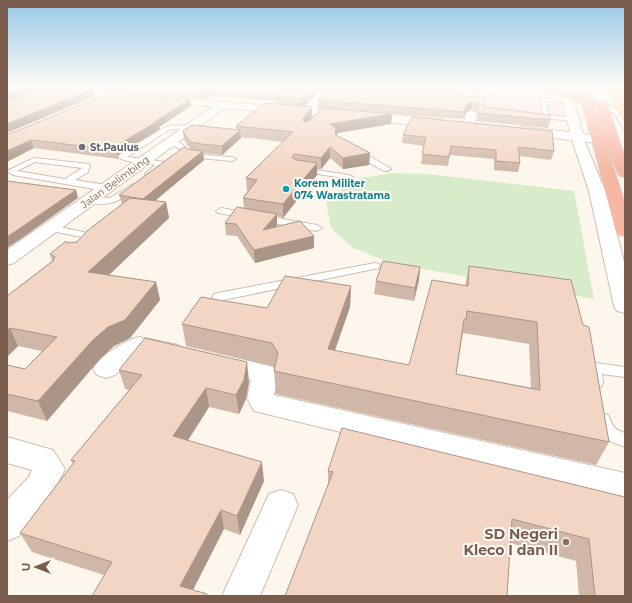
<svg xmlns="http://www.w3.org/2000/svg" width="632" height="603" font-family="Montserrat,sans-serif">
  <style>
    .medical { fill: #fbdfe3 }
    .green { fill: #d8ecc9 }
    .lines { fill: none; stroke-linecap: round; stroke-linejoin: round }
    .stream { fill: #a5d3da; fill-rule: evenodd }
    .lane-casing { stroke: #d1beb0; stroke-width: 2 }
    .street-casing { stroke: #d1beb0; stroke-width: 2 }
    .secondary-casing { stroke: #d6c0b0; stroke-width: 2 }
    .primary-casing { stroke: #dad1cd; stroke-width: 2 }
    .highway-casing { stroke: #dad1cd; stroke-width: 2 }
    .lane { fill: #fff; fill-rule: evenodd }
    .street { fill: #fff; fill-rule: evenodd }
    .secondary { fill: #fff; fill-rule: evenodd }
    .primary { fill: #fbd9a5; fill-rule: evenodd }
    .highway { fill: #f7b7a3; fill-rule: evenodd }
    .wall { fill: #d1b7a8; fill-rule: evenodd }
    .shaded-wall { fill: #aa9588 }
    .building { fill: #f3d5c3; stroke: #aa9588; fill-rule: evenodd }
    .worship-dot { fill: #6b7280; stroke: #fffaf3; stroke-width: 1.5 }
    .culture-dot { fill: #0f9aa8; stroke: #fffaf3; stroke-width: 1.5 }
    .education-dot { fill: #8d6e63; stroke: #fffaf3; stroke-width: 1.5 }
    .labels { text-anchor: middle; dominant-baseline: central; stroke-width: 4; stroke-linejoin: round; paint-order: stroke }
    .far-worship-label { font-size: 10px; font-weight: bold; fill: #5b616d; stroke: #fffaf3; text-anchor: start }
    .far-street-label { font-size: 10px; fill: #7a5c4d; stroke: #fffaf3 }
    .far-culture-label { font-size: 10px; font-weight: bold; fill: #0d838f; stroke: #fffaf3; text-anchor: start }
    .near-education-label { font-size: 14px; font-weight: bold; fill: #785e54; stroke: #fffaf3; text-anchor: end }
  </style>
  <rect width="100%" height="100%" fill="#fdf6ec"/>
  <path class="medical" d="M 454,87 L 513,87 L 562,102 L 566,122 L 489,114 L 490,104 L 456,101 L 461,88 Z"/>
  <path class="green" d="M 391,173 L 428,174 L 574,191 L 594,299 L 394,264 L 353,248 L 331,228 L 326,200 L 358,179 Z"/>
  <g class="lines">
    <path class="stream" d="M 620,87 L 622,87 L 625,92 L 625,95 Z"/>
    <g class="lane-casing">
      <path id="lane" d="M 570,98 L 571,99 L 568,101 L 545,102 L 549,115 L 573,118 L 576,120 L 575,121 L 544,118 L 540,99 Z
        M 600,104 C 614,103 625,116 625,129 L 623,128 L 615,114 L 600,106 Z
        M 172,125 L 189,126 L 192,128 L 189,130 L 170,129 L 127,157 L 165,162 L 165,166 L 152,176 L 146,176 L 145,174 L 155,165 L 127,161 L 119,158 L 120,154 L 166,127 Z
        M 168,139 C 180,138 184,149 193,153 C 203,156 221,156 232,157 L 236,159 L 232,161 L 189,157 L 178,148 L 168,143 Z
        M 352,149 L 358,149 L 391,169 L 387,171 L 384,171 L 352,153 Z
        M 34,158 L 89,164 L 90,166 L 88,172 L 75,180 L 106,185 L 110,188 L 106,191 L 13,175 L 7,171 ZM 35,162 L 82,168 L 65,179 L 17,171 Z
        M 297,167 L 349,175 L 353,177 L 349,179 L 300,171 L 296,169 Z
        M 133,184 L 136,185 L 137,187 L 136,189 C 119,202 108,207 86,202 L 85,200 L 89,197 L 110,198 Z
        M 221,208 L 317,225 L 322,228 L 317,231 L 218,213 L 216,211 Z
        M 50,225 L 93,234 L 97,239 L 93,246 L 85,246 L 84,244 L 87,239 L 86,238 L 47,230 L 45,228 L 47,226 Z
        M 375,263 L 379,264 L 380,266 L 379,268 L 218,301 L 214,300 L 212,297 L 214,294 L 218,293 Z
        M 596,363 L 625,367 L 625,377 L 602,374 L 603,383 L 601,387 L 596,388 L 591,387 C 588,381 586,371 589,366 Z
        M 602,413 L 608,415 C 613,425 612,429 625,433 L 625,447 C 609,441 598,437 594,419 L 596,415 Z"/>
    </g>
    <g class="street-casing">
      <path id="street" d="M 132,87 L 145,87 L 126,97 L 118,97 L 117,95 L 118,93 Z
        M 322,87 L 332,87 L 325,99 L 310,114 L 302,114 L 300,112 L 317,95 Z
        M 443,87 L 485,87 L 566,92 L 571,95 L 566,98 L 538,97 L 448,90 Z
        M 222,102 L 228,105 L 226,107 L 14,263 L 7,265 L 7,250 L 218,103 Z
        M 471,111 L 475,112 L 477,114 L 473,128 L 465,128 L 463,125 L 467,112 Z
        M 577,133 L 582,134 L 583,137 L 605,191 L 625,265 L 625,313 L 617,311 L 614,306 L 589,191 L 571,137 L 572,134 Z
        M 139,337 L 178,345 L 181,351 L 178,357 L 169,359 L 141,354 L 115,375 L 106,378 L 97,375 L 93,369 C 101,355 124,341 139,337 Z
        M 220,354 L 273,367 L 278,376 L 274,395 L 625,473 L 625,501 L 254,411 L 247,398 L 251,380 L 211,369 L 207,363 L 211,357 Z
        M 7,437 L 53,450 L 65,469 L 50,498 L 19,536 L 7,541 L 7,500 L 28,478 L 32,470 L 7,463 Z
        M 281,490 L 293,494 L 298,505 L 260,596 L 222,596 L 269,494 Z"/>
    </g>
    <g class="secondary-casing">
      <path id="secondary" d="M 42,87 L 75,87 L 222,102 L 440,119 L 444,120 L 446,123 L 444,126 L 440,127 L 222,108 L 47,90 Z
        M 560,87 L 570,87 L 583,134 L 602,136 L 603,139 L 602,142 L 597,143 L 518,134 L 516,131 L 518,128 L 522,127 L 570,132 Z"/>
    </g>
    <g class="primary-casing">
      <path id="primary" d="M 607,87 L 617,87 L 625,103 L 625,118 L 621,117 L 619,115 Z"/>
    </g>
    <g class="highway-casing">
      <path id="highway" d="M 531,87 L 547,87 L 580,96 L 578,87 L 588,87 L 592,99 L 606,103 L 608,105 L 619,141 L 625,156 L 625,177 L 620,176 L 618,173 L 605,141 L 597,107 L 594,106 L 625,204 L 625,236 L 619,235 L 616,231 L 582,103 L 532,89 Z"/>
    </g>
    <use href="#lane" class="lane"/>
    <use href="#street" class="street"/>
    <use href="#secondary" class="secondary"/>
    <use href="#primary" class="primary"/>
    <use href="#highway" class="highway"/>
  </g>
  <path class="wall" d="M 88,87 L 129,87 L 121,90 Z
    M 139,87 L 320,87 L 316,94 L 303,106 L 312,107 L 312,117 L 309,122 L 322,108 L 318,108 L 318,100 L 449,89 L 455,89 L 454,95 L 485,98 L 483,108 L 550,120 L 548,128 L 477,121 L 478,113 L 471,110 L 466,112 L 463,119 L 392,114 L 391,124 L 337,133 L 337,136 L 370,153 L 369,165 L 343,169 L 330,158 L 321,169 L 317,169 L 317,175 L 283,218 L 277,216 L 277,225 L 276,227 L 314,236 L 314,248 L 255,263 L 237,236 L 226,235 L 225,223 L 244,208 L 243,198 L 248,191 L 247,191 L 246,178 L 283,142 L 241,137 L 241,138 L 222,155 L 203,153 L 204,160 L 155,201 L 166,202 L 169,218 L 109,275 L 156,282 L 160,300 L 130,338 L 114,346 L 100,359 L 47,421 L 7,411 L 7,365 L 25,369 L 42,351 L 18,346 L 7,357 L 7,296 L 52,261 L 50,254 L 67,243 L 77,242 L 122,204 L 119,195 L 187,149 L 191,150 L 184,140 L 183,131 L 236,130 L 236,126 L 276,104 L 276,101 L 210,96 L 203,99 L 140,92 Z
    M 190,99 L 191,106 L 159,127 L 160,129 L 118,155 L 118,159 L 34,148 L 7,135 Z
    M 403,135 L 554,151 L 551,160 L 519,156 L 520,163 L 518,172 L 494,170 L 494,159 L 450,155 L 448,166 L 421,164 L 424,146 L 402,143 Z
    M 469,266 L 571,280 L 609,442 L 596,465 L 276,394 L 274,371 L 275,368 L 273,366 L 186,346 L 182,324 L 267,308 L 351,286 L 350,307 L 335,351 L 409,365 L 465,286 ZM 463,333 L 529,344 L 531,388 L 456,374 Z
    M 420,267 L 419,280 L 414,301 L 374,294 L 376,281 Z
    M 119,370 L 249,381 L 246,399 L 239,414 L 209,407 L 188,440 L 264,481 L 240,535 L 224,529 L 104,575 L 32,552 L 20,533 L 73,464 L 71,460 L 129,390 L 125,389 Z
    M 328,471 L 625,497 L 625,596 L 579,596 L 576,561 L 510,543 L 328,487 Z"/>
  <path class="shaded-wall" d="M 25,87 L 41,87 L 42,89 L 7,101 L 7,93 Z
    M 120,87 L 129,87 L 121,90 Z
    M 316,87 L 320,87 L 316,94 L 303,107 L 303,99 Z
    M 93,89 L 95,96 L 7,133 L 7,124 Z
    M 209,89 L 210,96 L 203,99 L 202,91 Z
    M 190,99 L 191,106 L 159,127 L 160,129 L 118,155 L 118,159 L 116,150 L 116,146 Z
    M 473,102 L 471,110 L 466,112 L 463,119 L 464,112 L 467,104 Z
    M 312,107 L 312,117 L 303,128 L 303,118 Z
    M 392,114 L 391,124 L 337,133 L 337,140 L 330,124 Z
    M 240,130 L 241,138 L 222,155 L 222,146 Z
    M 31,140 L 34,148 L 7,162 L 7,151 Z
    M 330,147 L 330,158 L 321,169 L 321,158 Z
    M 203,151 L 204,160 L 145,209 L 143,199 Z
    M 370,153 L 369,165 L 343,169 L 343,158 Z
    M 317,163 L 317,175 L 283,218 L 283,204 Z
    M 76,190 L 78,198 L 22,238 L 7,248 L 7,237 Z
    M 166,202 L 169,218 L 93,290 L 88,272 Z
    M 277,214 L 277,225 L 264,242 L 263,230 Z
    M 314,236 L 314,248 L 255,263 L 254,250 Z
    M 420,267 L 419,280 L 414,301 L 415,288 Z
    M 156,282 L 160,300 L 130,338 L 114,346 L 100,359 L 47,421 L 38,401 L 93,340 Z
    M 351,286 L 350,307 L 327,372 L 328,349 Z
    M 10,328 L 18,346 L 7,357 L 7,330 Z
    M 247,362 L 249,381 L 246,399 L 239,414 L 236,395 Z
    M 206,388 L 209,407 L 178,456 L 173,436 Z
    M 262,462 L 264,481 L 240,535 L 237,516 Z
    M 221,510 L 224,529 L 190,596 L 180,586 Z"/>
  <path class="building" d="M 7,87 L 25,87 L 7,93 Z
    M 53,87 L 71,87 L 93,89 L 7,124 L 7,102 Z
    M 157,87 L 316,87 L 303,99 L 276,97 L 280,94 L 209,89 L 202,91 Z
    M 330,87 L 449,87 L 449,89 L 455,89 L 453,95 L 485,98 L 483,107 L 550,115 L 550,120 L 478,113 L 479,105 L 473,102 L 467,104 L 464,112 L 318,100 L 326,92 Z
    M 114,91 L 190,99 L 156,121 L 158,121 L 116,146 L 116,150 L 31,140 L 7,151 L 7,135 Z
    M 265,103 L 312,107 L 303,118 L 304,122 L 309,121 L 322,108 L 392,114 L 330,124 L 337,129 L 335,130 L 336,135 L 370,153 L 343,158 L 330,147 L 321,158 L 294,154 L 292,158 L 297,160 L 317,163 L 283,204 L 243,198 L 257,180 L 246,178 L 293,132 L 236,126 Z
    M 412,117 L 552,131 L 554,151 L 518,147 L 520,163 L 496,161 L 496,150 L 451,146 L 449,157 L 422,154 L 426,137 L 403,135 Z
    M 192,125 L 240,130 L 222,146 L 201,144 L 190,142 L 183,131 Z
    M 184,147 L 187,149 L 203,151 L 143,199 L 119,195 Z
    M 7,181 L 76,190 L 7,237 Z
    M 130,198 L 166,202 L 88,272 L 156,282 L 125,320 L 108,327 L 93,340 L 38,401 L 7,394 L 7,365 L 25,369 L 57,337 L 10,328 L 7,330 L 7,296 L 53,261 L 55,257 L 50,254 L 66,241 L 67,243 L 77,242 L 87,231 Z
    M 237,207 L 277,214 L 263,230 L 300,221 L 314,236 L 254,250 L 236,224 L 225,223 Z
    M 383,261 L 420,267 L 415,288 L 376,281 Z
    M 469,266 L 571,280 L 583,325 L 589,327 L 609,442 L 274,371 L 278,353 L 272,343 L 182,324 L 201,297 L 267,308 L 285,276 L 351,286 L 328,349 L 409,365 L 432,280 L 468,286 ZM 467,311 L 537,322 L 540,390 L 456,374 L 464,319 L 466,320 Z
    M 145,338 L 247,362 L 244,380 L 236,395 L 206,388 L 173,436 L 262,462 L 237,516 L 221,510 L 180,586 L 207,594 L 206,596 L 92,596 L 112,562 L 20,533 L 75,461 L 71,460 L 142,375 L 119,370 Z
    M 342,428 L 625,497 L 625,596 L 595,596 L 589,539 L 512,519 L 507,596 L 285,596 L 333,472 L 328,471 Z"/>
  <linearGradient id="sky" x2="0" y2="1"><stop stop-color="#97c7e8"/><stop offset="0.51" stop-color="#fefbf6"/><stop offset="1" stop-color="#fefbf6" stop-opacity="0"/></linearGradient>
  <rect width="632" height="171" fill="url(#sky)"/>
  <circle class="worship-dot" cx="82" cy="147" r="4"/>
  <circle class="culture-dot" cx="286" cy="189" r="4"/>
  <circle class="education-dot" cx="566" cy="542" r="4"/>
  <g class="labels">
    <g class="far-worship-label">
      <text x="90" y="147">St.Paulus</text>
    </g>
    <g class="far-street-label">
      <text transform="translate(115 182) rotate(-36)">Jalan Belimbing</text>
    </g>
    <g class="far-culture-label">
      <text x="294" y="183">Korem Militer<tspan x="294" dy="12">074 Warastratama</tspan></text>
    </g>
    <g class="near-education-label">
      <text x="558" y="534">SD Negeri<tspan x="558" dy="16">Kleco I dan II</tspan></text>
    </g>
  </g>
  <rect width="632" height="603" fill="none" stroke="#7a5c4d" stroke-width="16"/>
  <g transform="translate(36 567) rotate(270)" stroke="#fffaf3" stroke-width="3" paint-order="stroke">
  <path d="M0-3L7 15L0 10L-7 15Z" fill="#7a5c4d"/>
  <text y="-6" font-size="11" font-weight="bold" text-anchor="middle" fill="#7a5c4d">U</text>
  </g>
</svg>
